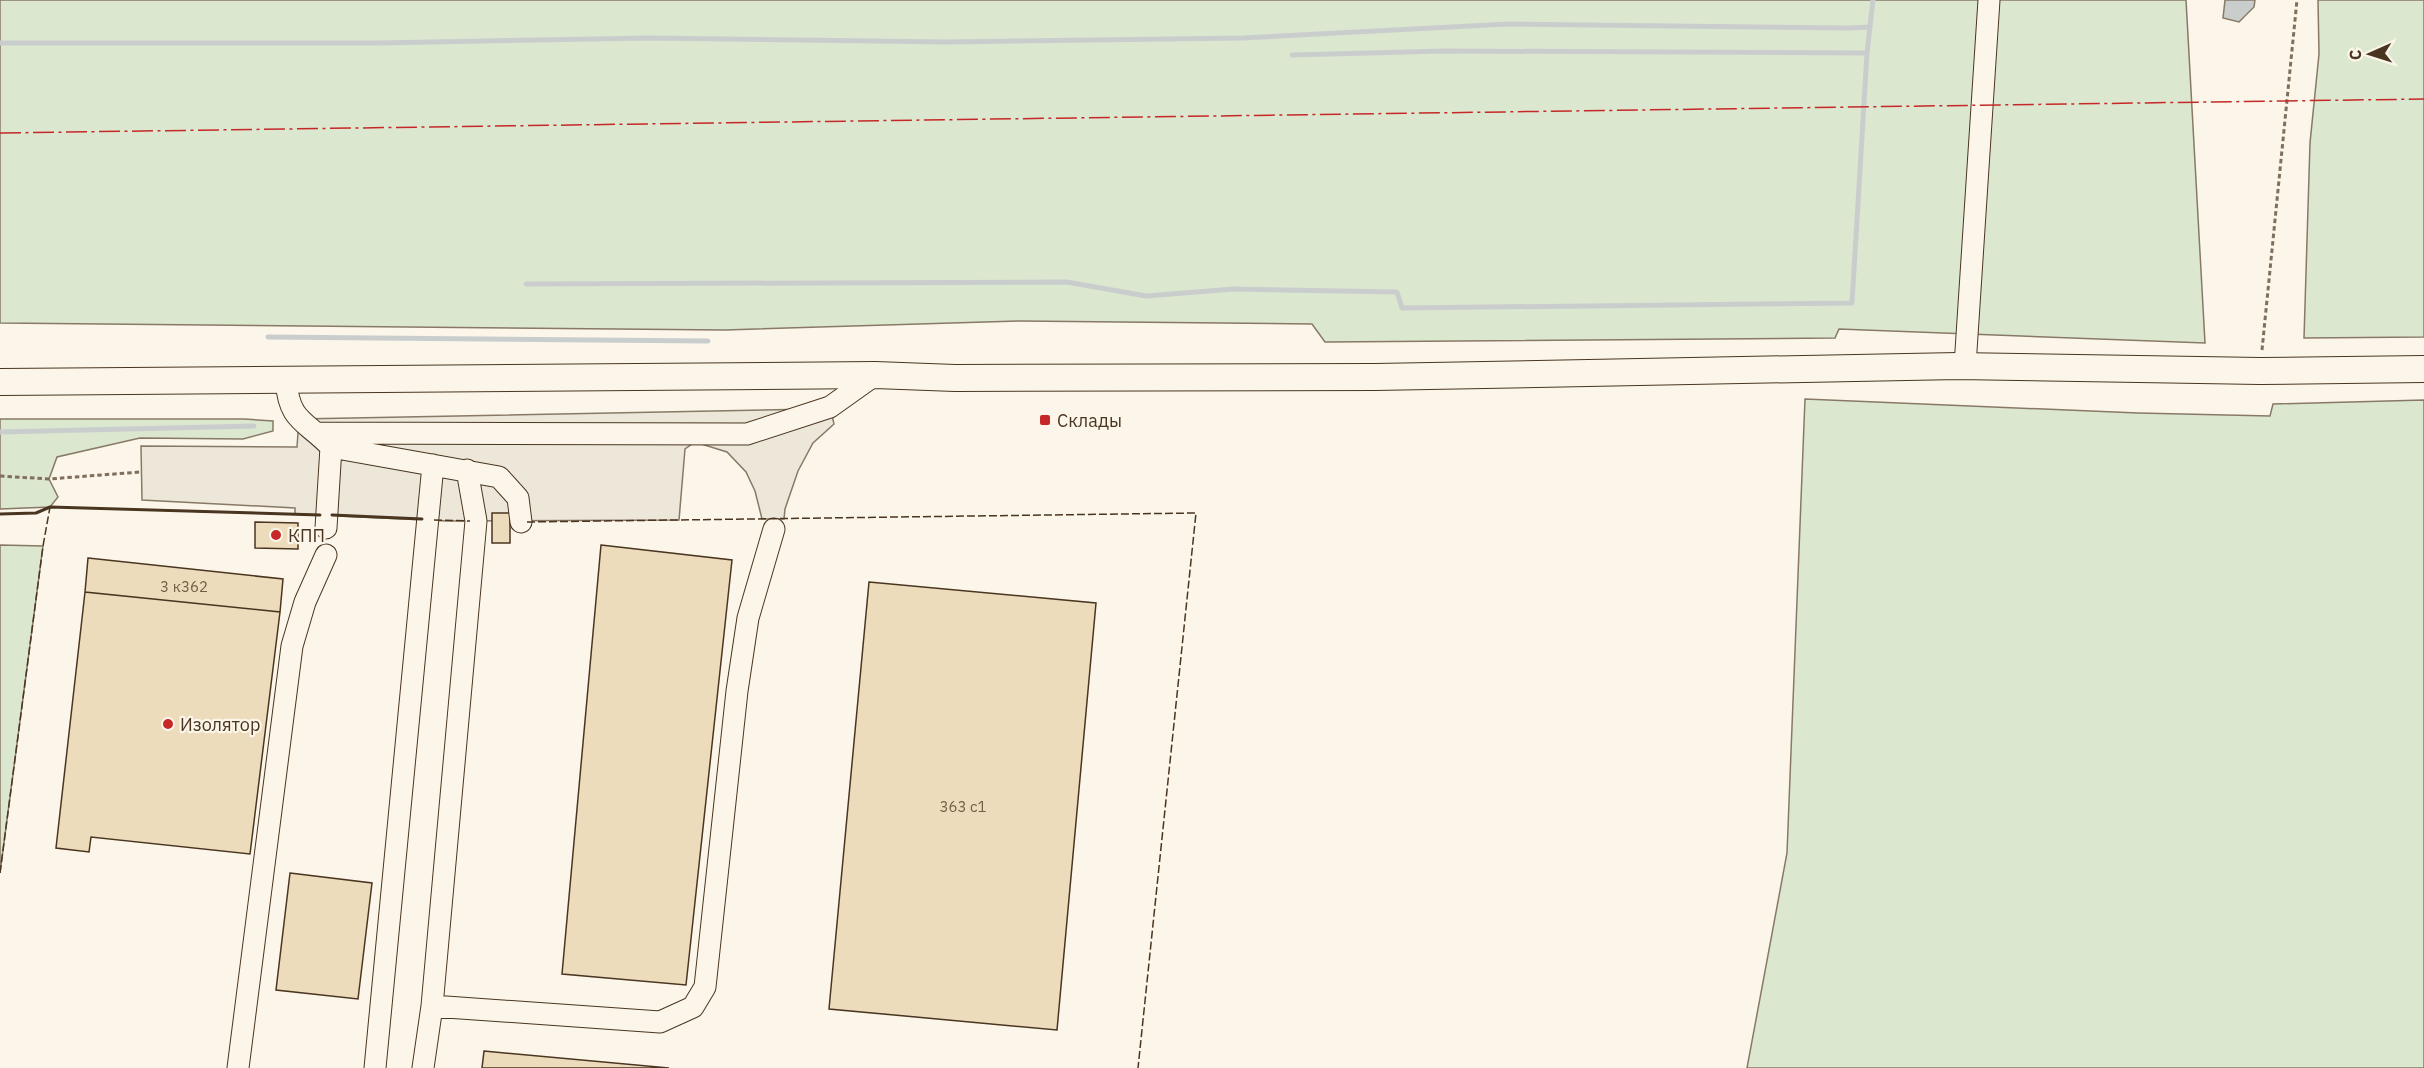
<svg xmlns="http://www.w3.org/2000/svg" width="2424" height="1068" font-family="'IBM Plex Sans',sans-serif">
  <style>
    .green { fill: #dce7d0; stroke: #887966; stroke-width: 1.5 }
    .parking { fill: #ede7d9; stroke: #887966; stroke-width: 1.5 }
    .water { fill: #c9cecd; stroke: #887966; stroke-width: 1.5 }
    .lines { fill: none; stroke-linecap: round; stroke-linejoin: round }
    .stream { stroke: #c9cecd; stroke-width: 5 }
    .building { fill: #ecdcbc; stroke: #4a3520; stroke-width: 1.5 }
    .minor-casing { stroke: #4a3520; stroke-width: 23 }
    .major-casing { stroke: #4a3520; stroke-width: 28 }
    .path { stroke: #7f6f5c; stroke-width: 3; stroke-dasharray: 4.5 3; stroke-linecap: butt }
    .minor { stroke: #fbf6e9; stroke-width: 21 }
    .major { stroke: #fbf6e9; stroke-width: 26 }
    .fence { stroke: #4a3520; stroke-width: 1.5; stroke-dasharray: 8 3; stroke-linecap: butt }
    .wall { stroke: #4a3520; stroke-width: 3 }
    .power { stroke: #c62828; stroke-width: 1.5; stroke-dasharray: 21 4.5 3 4.5; stroke-linecap: butt }
    .poi-dot { fill: #c62828; stroke: #fbf6e9; stroke-width: 2 }
    .labels { text-anchor: middle; dominant-baseline: central; stroke-width: 4.5; stroke-linejoin: round; paint-order: stroke }
    .number-label { font-size: 15px; fill: #725f47 }
    .poi-label { font-size: 18px; fill: #4a3520; stroke: #fbf6e9; text-anchor: start }
  </style>
  <rect width="100%" height="100%" fill="#fbf6e9"/>
  <path class="green" d="M 0,0 L 2186,0 L 2205,343 L 1839,329 L 1835,338 L 1325,342 L 1312,324 L 1020,321 L 725,330 L 0,323 Z
    M 2318,0 L 2424,0 L 2424,337 L 2304,338 L 2310,143 L 2319,54 Z
    M 1805,399 L 2138,413 L 2270,416 L 2273,404 L 2424,400 L 2424,1068 L 1747,1068 L 1787,853 Z
    M 0,419 L 244,419 L 273,421 L 273,431 L 243,439 L 140,438 L 57,457 L 49,479 L 58,497 L 50,507 L 0,509 Z
    M 0,545 L 43,546 L 0,873 Z"/>
  <path class="parking" d="M 830,407 L 834,424 L 813,443 L 798,471 L 785,509 L 784,519 L 762,519 L 755,491 L 746,472 L 727,452 L 695,442 L 685,449 L 679,520 L 447,521 L 295,514 L 295,508 L 142,500 L 141,446 L 297,447 L 299,419 L 815,409 Z"/>
  <path class="water" d="M 2225,0 L 2255,0 L 2254,7 L 2239,22 L 2223,18 Z"/>
  <g class="lines">
    <path class="stream" d="M 0,43 L 378,43 L 649,38 L 947,42 L 1242,38 L 1508,24 L 1848,28 L 1870,27
      M 1292,55 L 1445,51 L 1867,53
      M 526,284 L 1067,282 L 1146,296 L 1234,289 L 1397,292 L 1402,308 L 1852,303 L 1867,53 L 1873,0
      M 268,337 L 708,341
      M 0,432 L 254,426"/>
  </g>
  <path class="building" d="M 492,513 L 510,513 L 510,543 L 492,543 Z
    M 255,522 L 298,523 L 298,549 L 255,548 Z
    M 601,545 L 732,560 L 686,985 L 562,974 Z
    M 88,558 L 283,579 L 280,612 L 85,592 Z
    M 869,582 L 1096,603 L 1057,1030 L 829,1009 Z
    M 85,592 L 280,612 L 250,854 L 91,837 L 89,852 L 56,848 Z
    M 290,873 L 372,883 L 358,999 L 276,990 Z
    M 484,1051 L 669,1068 L 482,1068 Z"/>
  <g class="lines">
    <g class="minor-casing">
      <path id="minor" d="M 1965,366 L 1989,0
        M 286,380 C 289,422 305,420 331,447 L 326,528
        M 318,433 L 747,434 L 830,407 L 875,375
        M 331,447 L 499,477 L 518,498 L 521,522
        M 432,1006 L 660,1022 L 693,1007 L 705,987 L 737,691 L 748,618 L 774,529
        M 238,1068 L 292,646 L 305,602 L 326,555
        M 375,1068 L 433,465
        M 423,1068 L 432,1006 L 476,521 L 467,470"/>
    </g>
    <g class="major-casing">
      <path id="major" d="M 0,382 L 875,375 L 955,378 L 1375,377 L 1958,366 L 2260,371 L 2424,369"/>
    </g>
    <path class="path" d="M 2262,350 L 2297,0
      M 0,476 L 49,479 L 140,472"/>
    <use href="#minor" class="minor"/>
    <use href="#major" class="major"/>
    <path class="fence" d="M 331,515 L 421,519
      M 434,520 L 470,521
      M 527,522 L 1196,513 L 1138,1068
      M 0,873 L 43,546 L 50,507 L 319,515"/>
    <path class="wall" d="M 0,514 L 36,513 L 50,507 L 320,515
      M 332,515 L 422,519"/>
    <path class="power" d="M 0,133 L 2424,99"/>
  </g>
  <g class="poi-dot">
    <rect x="1039" y="414" width="12" height="12" rx="3"/>
    <circle cx="276" cy="535" r="6"/>
    <circle cx="168" cy="724" r="6"/>
  </g>
  <g class="labels">
    <g class="number-label">
      <text x="184" y="586">3 к362</text>
      <text x="963" y="806">363 с1</text>
    </g>
    <g class="poi-label">
      <text x="1057" y="420">Склады</text>
      <text x="288" y="535">КПП</text>
      <text x="180" y="724">Изолятор</text>
    </g>
  </g>
  <g transform="translate(2370 54) rotate(267)" stroke="#fbf6e9" stroke-width="4.5" paint-order="stroke">
  <path d="M0-4.5L10 22L0 15L-10 22Z" fill="#4a3520"/>
  <text y="-9" font-size="16" font-weight="bold" text-anchor="middle" fill="#4a3520">С</text>
  </g>
</svg>
